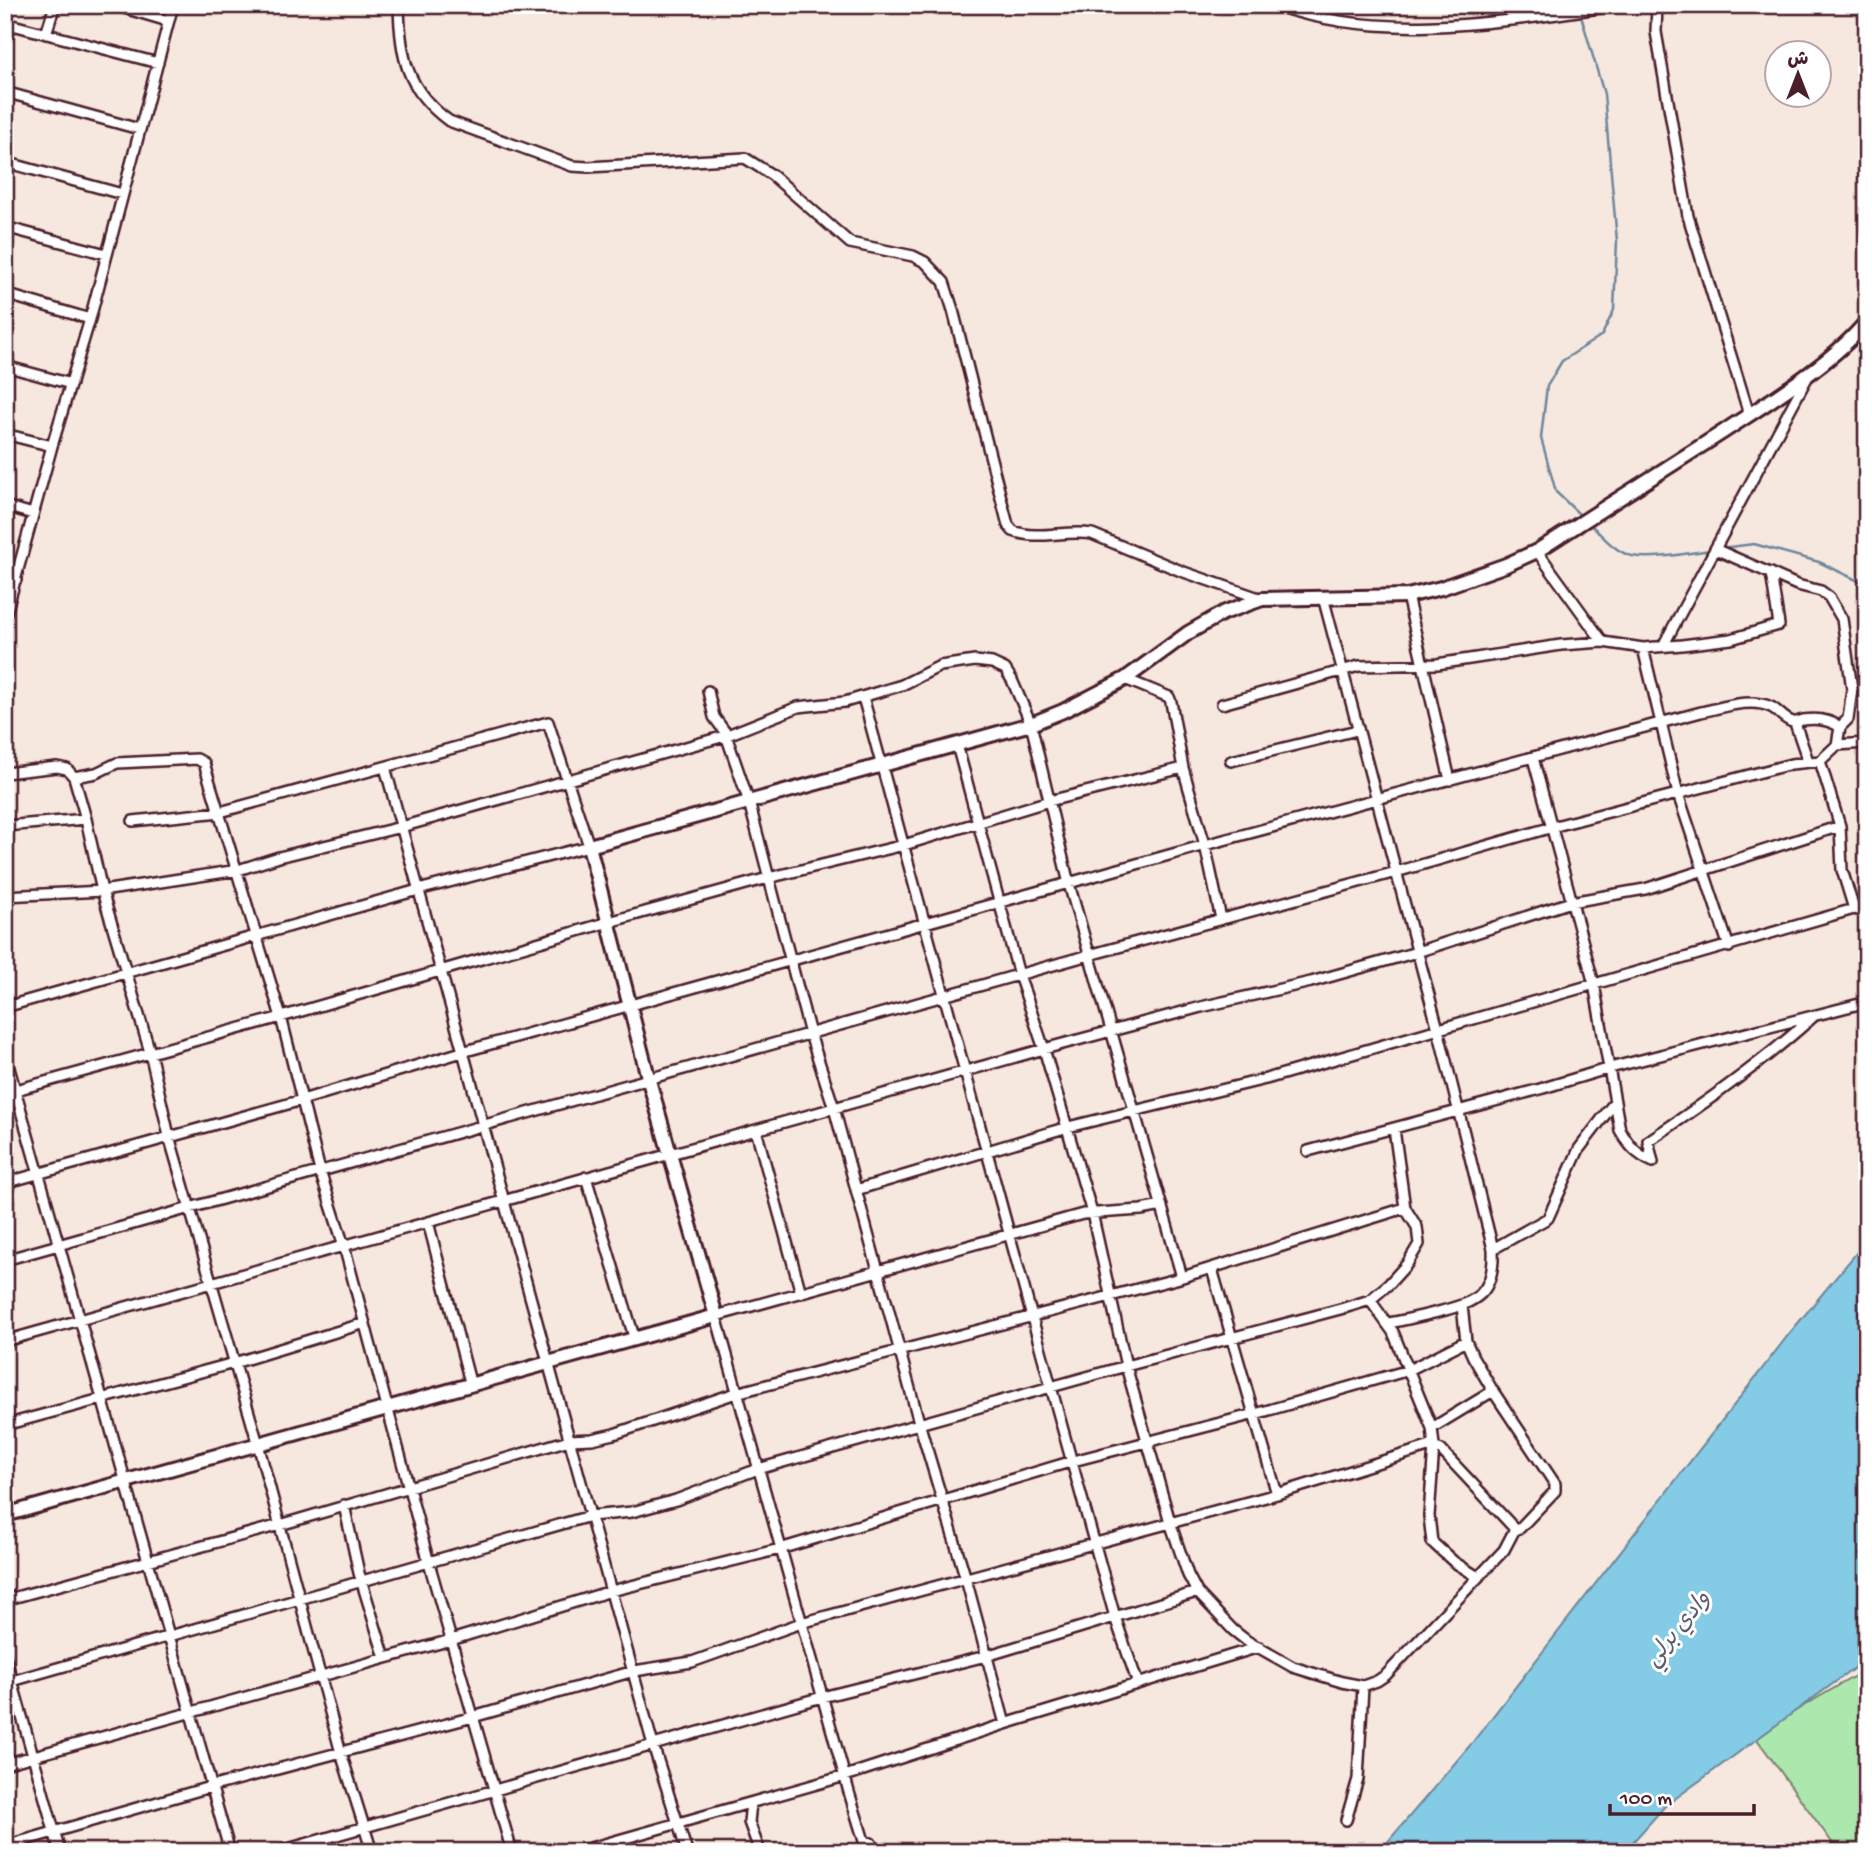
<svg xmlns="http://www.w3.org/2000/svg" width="1872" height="1857" font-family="'Gochi Hand','Playpen Sans Arabic',sans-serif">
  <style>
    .green { fill: #ace8ae; stroke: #7b846c; stroke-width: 2 }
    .water { fill: #84cbe5; stroke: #6d869b; stroke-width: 2 }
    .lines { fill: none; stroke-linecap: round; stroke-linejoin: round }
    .stream { stroke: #6d869b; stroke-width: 2.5 }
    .street-casing { stroke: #4a1f2b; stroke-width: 14 }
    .secondary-casing { stroke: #4a1f2b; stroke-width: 18 }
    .street { stroke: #fff; stroke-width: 9 }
    .secondary { stroke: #fff; stroke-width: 12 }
    .labels { text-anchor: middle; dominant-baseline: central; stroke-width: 6; stroke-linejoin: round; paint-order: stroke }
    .water-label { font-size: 23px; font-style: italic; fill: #5e5b6c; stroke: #fff }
  </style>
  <rect width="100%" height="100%" fill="#f6e8de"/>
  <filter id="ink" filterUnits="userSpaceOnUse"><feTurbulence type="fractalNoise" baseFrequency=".0143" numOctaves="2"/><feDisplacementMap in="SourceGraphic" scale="14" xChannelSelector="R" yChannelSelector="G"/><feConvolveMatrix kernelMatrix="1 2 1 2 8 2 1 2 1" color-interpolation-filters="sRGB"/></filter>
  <g filter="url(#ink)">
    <path class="green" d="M 1867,1669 L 1867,1849 L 1859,1852 L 1839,1852 L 1754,1735 Z"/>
    <path class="water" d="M 1867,1240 L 1867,1659 L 1665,1806 L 1624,1852 L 1379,1852 L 1472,1743 L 1789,1334 Z"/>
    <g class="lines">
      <path class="stream" d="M 1579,514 L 1556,492 L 1541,438 L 1547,386 L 1562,361 L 1602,335 L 1614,310 L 1617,241 L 1604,94 L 1582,19
        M 1592,526 C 1603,537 1617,553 1632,556 C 1655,560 1687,553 1711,550
        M 1721,548 L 1754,544 L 1819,562 L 1867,585"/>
      <g class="street-casing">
        <path id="street" d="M 114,5 L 168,21
          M 399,5 C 400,55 406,90 449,121 L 572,166 L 588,167 L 745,158 L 772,175 L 850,243 L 913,256 L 925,262 L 944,282 L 953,310 L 1002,502 L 1008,525 L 1013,531 C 1039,541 1066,529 1092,534 L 1181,571 L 1262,599
          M 1274,5 C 1386,44 1505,21 1620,5
          M 1657,5 L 1656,32 L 1688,216 L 1749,414
          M 5,23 L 158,63
          M 46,34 L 55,5
          M 5,92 L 139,129
          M 5,162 L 122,194
          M 5,227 L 106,254
          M 5,294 L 90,319
          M 5,366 L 71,384
          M 5,434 L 52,446
          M 5,506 L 33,514
          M 1537,551 L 1603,642
          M 5,577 L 16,580
          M 1407,596 L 1450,780
          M 1323,597 L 1438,1029 L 1493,1249 C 1495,1294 1477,1302 1438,1312 C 1422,1316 1405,1320 1389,1323
          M 5,617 L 52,446 L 90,319 L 173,5
          M 1663,646 L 1808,376
          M 1643,648 L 1678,794 L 1729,947
          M 1125,679 L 1169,697 L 1171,702 L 1183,768 L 1205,845 L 1221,919
          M 708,691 L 714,717 L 725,732 L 749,802 L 810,1034 L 834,1108 L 920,1426 L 966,1579 L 1005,1724
          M 863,697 L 1051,1387 L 1115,1617 L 1138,1684
          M 1222,704 L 1359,666 L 1437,664 L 1561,645 L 1603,642 L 1643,648 L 1682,645 L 1731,639 L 1779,625 L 1771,573
          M 1795,723 L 1808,761
          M 957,745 L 1019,975 L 1044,1049 L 1092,1213 L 1126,1366 L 1170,1522 L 1188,1575 L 1197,1592 L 1233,1630 L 1247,1641 L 1293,1667 L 1342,1682 L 1363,1686 L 1377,1681 L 1386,1675 L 1504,1550 L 1515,1529 L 1520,1528 L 1555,1491 L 1555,1484 L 1493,1391 L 1473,1357 L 1466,1341 L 1462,1306
          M 1837,745 L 1867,743
          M 1533,758 L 1594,984 L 1620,1130 C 1629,1146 1636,1154 1653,1162
          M 1231,761 L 1357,730
          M 1820,761 L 1840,826 L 1842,870 L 1854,909 L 1857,910
          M 385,767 L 653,1745 L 687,1852
          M 5,773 L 57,767 L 67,769 L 74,777 L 86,819 L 102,891 L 150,1052 L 169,1136 L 258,1444 L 341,1753 L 372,1852
          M 74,777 L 96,773 L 117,763 L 197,759 L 204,763 L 281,1017 L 320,1171 L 344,1246 L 429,1563 L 512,1852
          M 5,826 L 86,819
          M 5,896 L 102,891 L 238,870 L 279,857 L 401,827 L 725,736 L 798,707 L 845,702 L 902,685 L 940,666 L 975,661 L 992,663 L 1005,669 L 1012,680 L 1031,724 L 1069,884 L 1182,1277
          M 5,1007 L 418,890 L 589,846 L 548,722 L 220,812 L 133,821
          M 5,1054 L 230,1852
          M 5,1093 L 281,1017 L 609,922 L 768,878 L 904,845 L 1049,801 L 1183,768
          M 756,1130 L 801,1293
          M 1308,1151 L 1540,1089 L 1610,1068 L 1867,1002
          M 1653,1162 L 1648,1141 C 1707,1102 1762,1063 1814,1016
          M 586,1177 L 635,1340
          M 5,1183 L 302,1100 L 462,1052 L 1205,845 L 1701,712 C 1721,708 1751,697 1771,707 C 1779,711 1784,720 1793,722 C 1797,723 1799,721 1803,720 C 1816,718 1830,720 1840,727
          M 856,1190 L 1068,1127 L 1266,1079 L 1854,909 L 1867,911
          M 428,1222 L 471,1386
          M 1493,1249 L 1548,1218 L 1579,1149 L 1614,1103
          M 5,1260 L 1089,955 L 1396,872 L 1563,824 L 1791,764 L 1820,761 L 1837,745 L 1840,727 L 1848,719 L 1852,689 L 1842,619 L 1829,597 L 1821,591 L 1797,585 L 1715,549
          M 1212,1269 L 1277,1494
          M 1370,1300 L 1393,1332 L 1432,1428 L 1434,1446 L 1429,1516 L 1432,1542 L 1454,1562 L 1478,1577
          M 5,1341 L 1044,1049 L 1201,1007 L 1311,982 L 1417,952 L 1571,902 L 1645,889 L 1840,826
          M 5,1425 L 234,1363 L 365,1323
          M 1432,1428 L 1493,1391
          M 344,1505 L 359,1573 L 385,1658
          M 5,1600 L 280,1525 L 569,1440 L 592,1439 L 614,1434 L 736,1393 L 1176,1279 L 1405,1208
          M 5,1656 L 60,1852
          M 5,1683 L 590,1516 L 632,1512 L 676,1500 L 758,1469 L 1126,1366 L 1344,1308 L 1370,1300 L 1389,1284 L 1407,1264 L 1419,1244 L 1417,1227 L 1405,1208 L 1394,1129
          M 5,1764 L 451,1640 L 611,1591 L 780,1549 L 1073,1461 L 1255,1414 L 1409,1370 L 1466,1341
          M 751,1803 L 749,1822 L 760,1852
          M 1346,1820 L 1358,1779 L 1363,1686
          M 5,1846 L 210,1787 L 473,1717 L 634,1671 L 692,1662 L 801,1623 L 1277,1494 L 1431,1446 L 1441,1450 L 1515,1529
          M 277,1852 L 822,1697 L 986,1656 L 1197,1592
          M 576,1852 L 845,1776 L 1005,1724 L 1259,1647
          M 876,1852 L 871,1843 L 864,1841 L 849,1792 L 716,1316 L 1083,1214 L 1141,1210 L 1162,1206"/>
      </g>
      <g class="secondary-casing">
        <path id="secondary" d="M 5,1515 L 716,1316 L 648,1077 L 589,846 L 1031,724 L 1063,711 L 1125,679 L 1188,633 L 1223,613 L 1262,599 L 1407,596 L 1441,588 L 1506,565 L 1537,551 C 1599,511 1661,471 1723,432 C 1768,402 1833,363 1867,321"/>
      </g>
      <use href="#street" class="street"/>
      <use href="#secondary" class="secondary"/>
    </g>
  </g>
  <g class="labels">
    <g class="water-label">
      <text transform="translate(1679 1630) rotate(-51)">وادي برلي</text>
    </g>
  </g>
  <rect width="1872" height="1857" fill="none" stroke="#fff" stroke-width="28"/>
  <rect x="14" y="14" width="1844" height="1829" fill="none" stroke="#4a1f2b" stroke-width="2.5" filter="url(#ink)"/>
  <g transform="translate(1798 74)"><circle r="33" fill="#ffffff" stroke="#b7a5aa" stroke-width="2"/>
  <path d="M0-5L12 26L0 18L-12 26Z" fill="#4a1f2b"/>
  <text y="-10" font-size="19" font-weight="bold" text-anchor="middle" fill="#4a1f2b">ش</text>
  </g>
  <path d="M1610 1804v10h144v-10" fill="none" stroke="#4a1f2b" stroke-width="3.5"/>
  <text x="1620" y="1804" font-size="21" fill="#4a1f2b" stroke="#ffffff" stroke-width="5" paint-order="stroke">100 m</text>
</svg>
